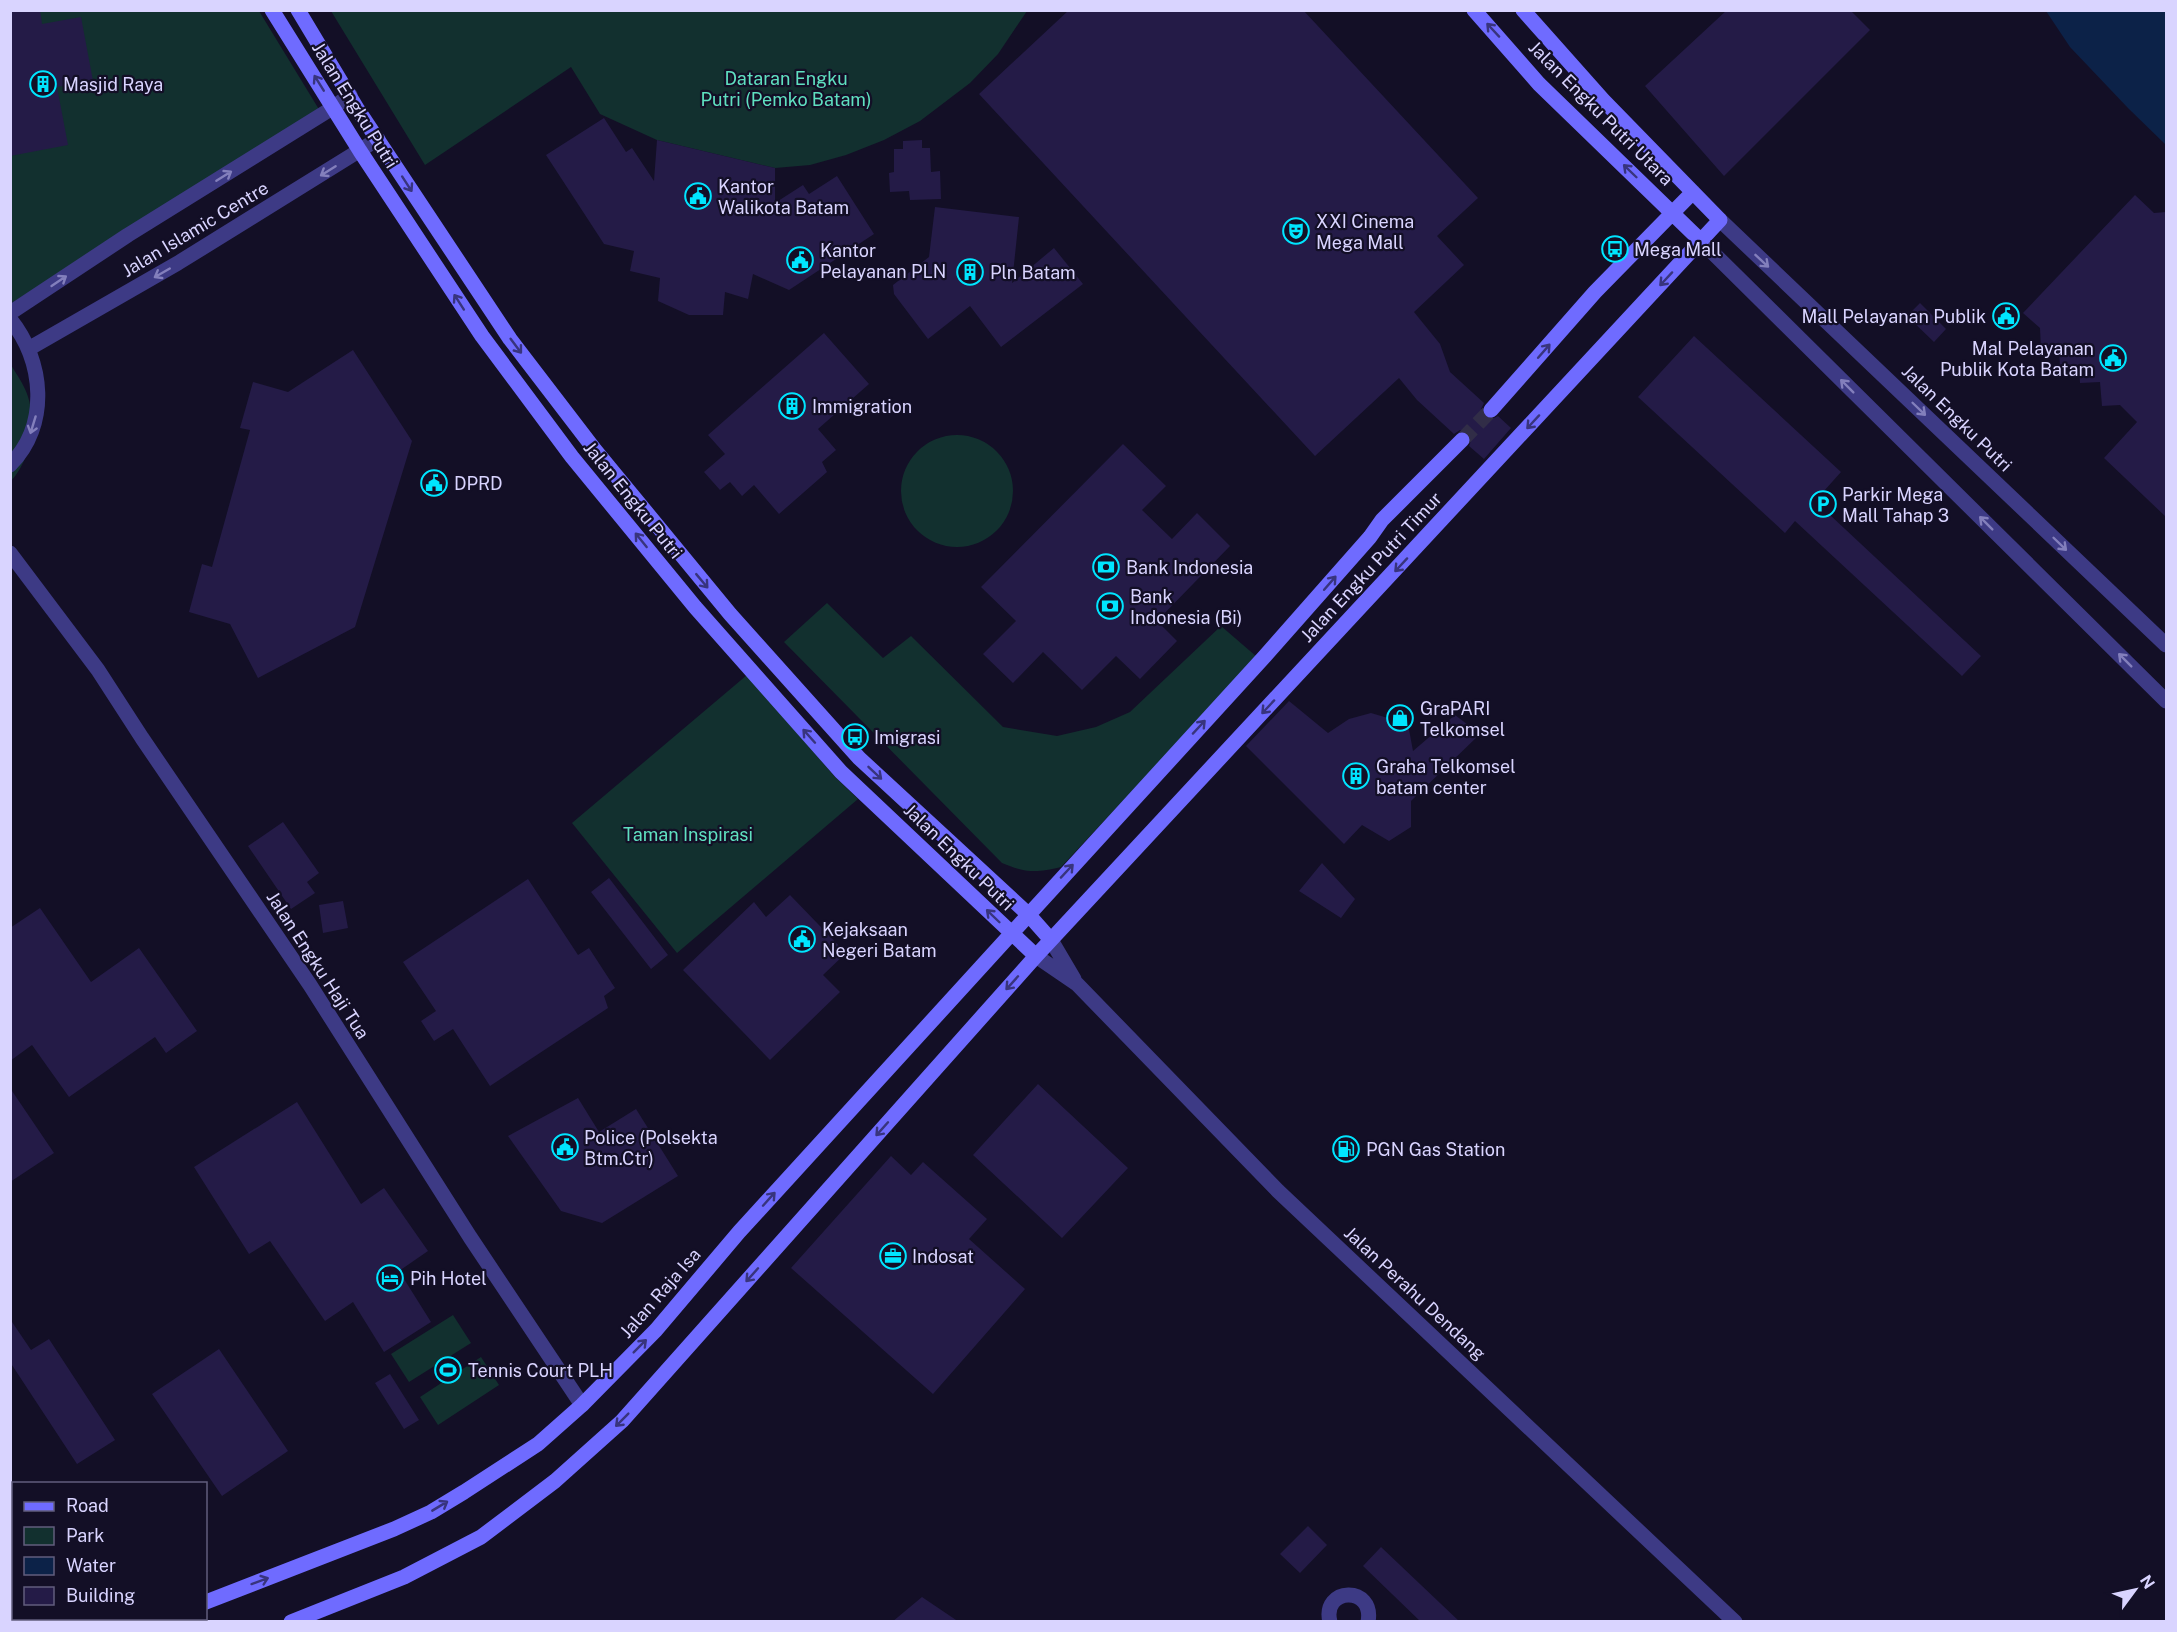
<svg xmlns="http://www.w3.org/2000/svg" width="2177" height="1632" font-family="'Public Sans',sans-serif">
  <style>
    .green { fill: #12302f }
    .water { fill: #0c2248 }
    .building { fill: #241b47 }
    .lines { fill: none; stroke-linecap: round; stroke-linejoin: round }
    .secondary-tunnel { stroke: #312d47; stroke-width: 15; stroke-dasharray: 15 8; stroke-linecap: butt }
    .minor { stroke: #3d3a85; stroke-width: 15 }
    .tertiary { stroke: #3d3a85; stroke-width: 15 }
    .secondary { stroke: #6f6bff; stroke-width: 15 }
    .oneway { stroke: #38347d }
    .oneway2 { stroke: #837fbc }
    .labels { text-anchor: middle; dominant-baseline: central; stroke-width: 4.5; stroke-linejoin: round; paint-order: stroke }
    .park-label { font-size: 18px; fill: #5fe0c0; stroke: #130f26 }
    .poi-label { font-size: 18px; fill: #d9d4ff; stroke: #130f26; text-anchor: start }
    .street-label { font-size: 18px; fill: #d9d4ff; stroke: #130f26 }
  </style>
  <rect width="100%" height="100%" fill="#130f26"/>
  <path class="green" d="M 10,11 L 259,11 L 320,111 L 10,304 Z
    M 331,11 L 1027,11 L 998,54 L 970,83 L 920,121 L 884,140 L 846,155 L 810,165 L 775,168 L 657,140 L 600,114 L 571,67 L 425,165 Z
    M 11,365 C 15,372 21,380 25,389 C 38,417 32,458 11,481 Z
    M901 491a56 56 0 1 1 112 0a56 56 0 1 1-112 0Z
    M 827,603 L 883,658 L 911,636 L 1003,727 L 1057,736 L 1096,727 L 1130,712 L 1221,626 L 1257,657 L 1061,867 C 1036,873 1026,873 1002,863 L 784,642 Z
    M 747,675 L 835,777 L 858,799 L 677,953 L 572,823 Z
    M 453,1315 L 471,1343 L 409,1382 L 391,1354 Z
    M 481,1357 L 499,1385 L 438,1425 L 420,1397 Z"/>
  <path class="water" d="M 2046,11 L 2166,11 L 2166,145 L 2128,108 L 2070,47 Z"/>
  <path class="building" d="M 10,10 L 40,10 L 42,24 L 81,17 L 93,81 L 57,87 L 68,145 L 10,156 Z
    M 1069,10 L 1303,10 L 1478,198 L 1437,236 L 1464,265 L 1414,312 L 1440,344 L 1450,372 L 1484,403 L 1481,409 L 1484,417 L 1490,420 L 1498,416 L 1511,428 L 1484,459 L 1469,446 L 1472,438 L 1468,433 L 1460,430 L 1454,434 L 1417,400 L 1399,378 L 1315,456 L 979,94 Z
    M 1727,10 L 1850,10 L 1870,30 L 1724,176 L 1645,86 Z
    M 604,118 L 626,152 L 632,148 L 654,181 L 657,140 L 775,168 L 775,203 L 803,185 L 809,194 L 837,176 L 874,234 L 789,290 L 753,274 L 748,299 L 725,292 L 723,315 L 689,315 L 658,301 L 660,278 L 630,271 L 634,251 L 604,244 L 546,155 Z
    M 922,140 L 922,148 L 930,148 L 931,172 L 940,171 L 941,199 L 910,200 L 909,191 L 890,192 L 889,173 L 894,172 L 894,149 L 903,149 L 903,141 Z
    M 2135,195 L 2154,213 L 2166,212 L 2166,517 L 2104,458 L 2137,422 L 2120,405 L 2102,406 L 2100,382 L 2080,383 L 2079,366 L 2060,367 L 2059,348 L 2041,349 L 2040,328 L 2023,313 Z
    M 935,207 L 1019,217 L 1012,283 L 1054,248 L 1083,284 L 1001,347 L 970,306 L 928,339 L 894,294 L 893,285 L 929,257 Z
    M 1920,303 L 1946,329 L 1934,342 L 1907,316 Z
    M 824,333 L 869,384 L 818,429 L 836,450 L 822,462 L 827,472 L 779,514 L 754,485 L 742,496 L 730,482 L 720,490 L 704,472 L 725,454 L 708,435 Z
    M 1694,336 L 1841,472 L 1815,501 L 1981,656 L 1962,676 L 1795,521 L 1785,533 L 1638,397 Z
    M 353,350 L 412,441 L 355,627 L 258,678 L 230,624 L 189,612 L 202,564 L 212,567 L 250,430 L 240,428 L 253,382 L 288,392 Z
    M 1123,444 L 1166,486 L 1142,510 L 1172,539 L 1197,513 L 1230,546 L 1157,621 L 1177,641 L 1140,679 L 1116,656 L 1082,690 L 1043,652 L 1013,683 L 983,654 L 1016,621 L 981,587 Z
    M 1289,701 L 1328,733 L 1349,719 L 1371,713 L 1408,724 L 1413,751 L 1455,715 L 1480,734 L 1411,801 L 1411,827 L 1389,841 L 1362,825 L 1344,844 L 1246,746 Z
    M 283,822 L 319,873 L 307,882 L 315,893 L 291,909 L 248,846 Z
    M 1322,863 L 1355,899 L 1341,918 L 1299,891 Z
    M 609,878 L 668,955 L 651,969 L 591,892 Z
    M 528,879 L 578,955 L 589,948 L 615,988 L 604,996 L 608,1008 L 490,1086 L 453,1029 L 434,1041 L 421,1021 L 436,1011 L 403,962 Z
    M 790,895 L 846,953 L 823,975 L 840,992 L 770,1060 L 683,970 L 754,902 L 766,917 Z
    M 343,901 L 348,928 L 323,933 L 319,905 Z
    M 40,908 L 91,982 L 139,948 L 197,1031 L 166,1053 L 155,1037 L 69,1097 L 32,1045 L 10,1061 L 10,928 Z
    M 1038,1084 L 1128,1168 L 1062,1238 L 973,1155 Z
    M 10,1088 L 54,1153 L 10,1182 Z
    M 578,1098 L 599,1132 L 636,1109 L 678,1176 L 602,1223 L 561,1211 L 508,1136 Z
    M 297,1102 L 361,1204 L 384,1188 L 428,1251 L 399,1271 L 431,1322 L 384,1352 L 353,1302 L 325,1321 L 270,1241 L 249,1254 L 194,1167 Z
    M 891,1156 L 911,1175 L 923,1162 L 987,1219 L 969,1239 L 1025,1289 L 933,1394 L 791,1268 Z
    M 10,1319 L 31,1350 L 49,1339 L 115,1440 L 77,1464 L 10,1362 Z
    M 219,1349 L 288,1451 L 222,1496 L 152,1394 Z
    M 390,1374 L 419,1420 L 404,1429 L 375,1383 Z
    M 1308,1526 L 1327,1545 L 1300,1573 L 1280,1554 Z
    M 1381,1547 L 1460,1622 L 1421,1622 L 1363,1566 Z
    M 922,1597 L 959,1622 L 892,1622 Z"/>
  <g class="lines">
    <path class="secondary-tunnel" d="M 1462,440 L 1491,410"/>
    <path class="minor" d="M 1720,220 L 2166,645
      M 1701,241 L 2166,701
      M 1051,940 L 1074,979
      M 1036,956 L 1077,984 L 1278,1191 L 1735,1622
      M 1330,1622 C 1321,1587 1375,1585 1368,1622"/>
    <path class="tertiary" d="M 10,313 L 128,235 L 334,107 L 350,95
      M 10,319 C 44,361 50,425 10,465
      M 30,348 L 178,263 L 378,139
      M 10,553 L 98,670 L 142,738 L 310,985 L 470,1237 L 582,1405"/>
    <path class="secondary" d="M 272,10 L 360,151 L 482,336 L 572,457 L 695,607 L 841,772 L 1036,956
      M 298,10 L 358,110 L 510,339 L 595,450 L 730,614 L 859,758 L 1028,914 L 1051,940
      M 1474,10 L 1539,84 L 1701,241
      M 1491,410 L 1595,292 L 1693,192
      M 206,1602 L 394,1529 L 431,1512 L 464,1492 L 538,1444 L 582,1405 L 656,1330 L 739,1232 L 1265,656 L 1370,537 L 1382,520 L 1462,440
      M 150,1622 L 159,1618
      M 291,1622 L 404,1577 L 481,1537 L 555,1481 L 622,1421 L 1036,956 L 1720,220 L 1603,100 L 1523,10"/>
  </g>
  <defs><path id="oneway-shaft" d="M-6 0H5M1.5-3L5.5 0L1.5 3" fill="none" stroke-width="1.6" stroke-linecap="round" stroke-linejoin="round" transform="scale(1.5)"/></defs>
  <g class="oneway">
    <use href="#oneway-shaft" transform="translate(1493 30) rotate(-133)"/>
    <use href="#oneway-shaft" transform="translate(319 83) rotate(-122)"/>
    <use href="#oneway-shaft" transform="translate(1630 171) rotate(-136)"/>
    <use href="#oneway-shaft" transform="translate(407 184) rotate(57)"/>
    <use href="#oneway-shaft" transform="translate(1666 279) rotate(133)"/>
    <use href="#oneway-shaft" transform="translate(459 302) rotate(-123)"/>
    <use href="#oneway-shaft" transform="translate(516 346) rotate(53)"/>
    <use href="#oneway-shaft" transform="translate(1544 351) rotate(-49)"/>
    <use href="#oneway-shaft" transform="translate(1533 422) rotate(133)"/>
    <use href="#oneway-shaft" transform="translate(641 540) rotate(-129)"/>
    <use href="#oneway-shaft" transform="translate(1401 565) rotate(133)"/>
    <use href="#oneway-shaft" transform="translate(702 581) rotate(50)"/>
    <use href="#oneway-shaft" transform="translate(1330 583) rotate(-49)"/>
    <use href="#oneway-shaft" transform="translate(1268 707) rotate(133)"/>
    <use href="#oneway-shaft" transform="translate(1199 727) rotate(-47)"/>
    <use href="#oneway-shaft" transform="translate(809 736) rotate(-132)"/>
    <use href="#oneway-shaft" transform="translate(875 773) rotate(43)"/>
    <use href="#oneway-shaft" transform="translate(1067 871) rotate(-47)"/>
    <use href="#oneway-shaft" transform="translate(993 916) rotate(-136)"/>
    <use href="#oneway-shaft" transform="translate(1012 983) rotate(132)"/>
    <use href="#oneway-shaft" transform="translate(882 1129) rotate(132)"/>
    <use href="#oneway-shaft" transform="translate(769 1199) rotate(-48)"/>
    <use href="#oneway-shaft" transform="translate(752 1275) rotate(132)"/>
    <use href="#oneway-shaft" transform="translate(640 1346) rotate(-45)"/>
    <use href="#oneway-shaft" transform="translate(622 1420) rotate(135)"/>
    <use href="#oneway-shaft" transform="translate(440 1506) rotate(-31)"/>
    <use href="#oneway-shaft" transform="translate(260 1581) rotate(-20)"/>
  </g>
  <g class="oneway2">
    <use href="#oneway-shaft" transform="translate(328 171) rotate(148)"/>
    <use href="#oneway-shaft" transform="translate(224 176) rotate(-32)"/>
    <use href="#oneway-shaft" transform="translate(1762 261) rotate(43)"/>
    <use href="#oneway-shaft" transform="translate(162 273) rotate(150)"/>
    <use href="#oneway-shaft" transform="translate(59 281) rotate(-34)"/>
    <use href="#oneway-shaft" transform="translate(1847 386) rotate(-135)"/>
    <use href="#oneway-shaft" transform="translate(1919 409) rotate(44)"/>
    <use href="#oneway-shaft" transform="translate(33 425) rotate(107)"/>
    <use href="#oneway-shaft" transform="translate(1986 523) rotate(-135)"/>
    <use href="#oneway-shaft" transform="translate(2060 544) rotate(44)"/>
    <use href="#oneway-shaft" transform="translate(2125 660) rotate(-135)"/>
  </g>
  <defs>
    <g id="building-ring" transform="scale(1.35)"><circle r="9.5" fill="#130f26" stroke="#00e5ff" stroke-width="1.5"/><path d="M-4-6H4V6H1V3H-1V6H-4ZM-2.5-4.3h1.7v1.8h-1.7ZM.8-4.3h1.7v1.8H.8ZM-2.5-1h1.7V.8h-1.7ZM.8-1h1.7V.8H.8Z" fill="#00e5ff"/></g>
    <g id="civic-ring" transform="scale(1.35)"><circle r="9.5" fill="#130f26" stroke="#00e5ff" stroke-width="1.5"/><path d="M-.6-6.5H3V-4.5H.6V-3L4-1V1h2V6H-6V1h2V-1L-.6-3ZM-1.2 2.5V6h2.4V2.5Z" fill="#00e5ff"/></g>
    <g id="theatre-ring" transform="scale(1.35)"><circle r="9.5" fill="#130f26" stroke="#00e5ff" stroke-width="1.5"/><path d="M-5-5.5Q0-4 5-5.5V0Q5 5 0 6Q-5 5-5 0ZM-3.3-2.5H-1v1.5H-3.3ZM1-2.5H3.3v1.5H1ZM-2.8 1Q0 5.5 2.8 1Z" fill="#00e5ff"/></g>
    <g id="bus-ring" transform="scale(1.35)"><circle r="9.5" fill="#130f26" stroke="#00e5ff" stroke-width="1.5"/><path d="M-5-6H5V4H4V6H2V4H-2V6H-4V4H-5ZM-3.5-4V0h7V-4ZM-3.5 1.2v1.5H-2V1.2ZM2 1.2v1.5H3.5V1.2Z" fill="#00e5ff"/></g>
    <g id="parking-ring" transform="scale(1.35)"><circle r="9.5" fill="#130f26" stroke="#00e5ff" stroke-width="1.5"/><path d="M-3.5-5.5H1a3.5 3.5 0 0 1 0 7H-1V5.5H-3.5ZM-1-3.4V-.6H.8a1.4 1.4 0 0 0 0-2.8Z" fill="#00e5ff"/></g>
    <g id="bank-ring" transform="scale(1.35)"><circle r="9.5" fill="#130f26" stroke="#00e5ff" stroke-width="1.5"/><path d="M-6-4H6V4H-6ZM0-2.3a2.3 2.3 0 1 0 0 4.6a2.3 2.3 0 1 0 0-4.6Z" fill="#00e5ff"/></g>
    <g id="shop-ring" transform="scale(1.35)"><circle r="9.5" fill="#130f26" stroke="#00e5ff" stroke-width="1.5"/><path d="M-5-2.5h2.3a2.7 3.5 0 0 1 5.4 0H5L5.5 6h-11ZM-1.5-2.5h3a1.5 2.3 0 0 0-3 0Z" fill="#00e5ff"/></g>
    <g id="fuel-ring" transform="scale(1.35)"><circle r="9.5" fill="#130f26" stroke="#00e5ff" stroke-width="1.5"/><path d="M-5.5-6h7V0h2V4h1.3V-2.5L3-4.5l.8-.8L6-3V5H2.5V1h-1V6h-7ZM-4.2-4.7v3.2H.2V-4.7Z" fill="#00e5ff"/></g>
    <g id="office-ring" transform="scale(1.35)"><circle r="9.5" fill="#130f26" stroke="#00e5ff" stroke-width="1.5"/><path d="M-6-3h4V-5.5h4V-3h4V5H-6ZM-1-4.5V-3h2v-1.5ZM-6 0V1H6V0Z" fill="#00e5ff"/></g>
    <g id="hotel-ring" transform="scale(1.35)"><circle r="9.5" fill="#130f26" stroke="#00e5ff" stroke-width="1.5"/><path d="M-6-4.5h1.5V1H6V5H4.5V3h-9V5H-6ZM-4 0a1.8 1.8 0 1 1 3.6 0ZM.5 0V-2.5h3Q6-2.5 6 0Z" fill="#00e5ff"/></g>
    <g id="stadium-ring" transform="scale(1.35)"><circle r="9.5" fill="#130f26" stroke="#00e5ff" stroke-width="1.5"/><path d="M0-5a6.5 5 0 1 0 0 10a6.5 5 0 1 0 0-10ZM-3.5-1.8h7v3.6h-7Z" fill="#00e5ff"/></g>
  </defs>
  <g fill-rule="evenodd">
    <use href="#building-ring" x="43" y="84"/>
    <use href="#civic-ring" x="698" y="196"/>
    <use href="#theatre-ring" x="1296" y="231"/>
    <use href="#bus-ring" x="1615" y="249"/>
    <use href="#civic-ring" x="800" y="260"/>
    <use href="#building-ring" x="970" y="272"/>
    <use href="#civic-ring" x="2006" y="316"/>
    <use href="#civic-ring" x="2113" y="358"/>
    <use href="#building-ring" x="792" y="406"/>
    <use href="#civic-ring" x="434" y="483"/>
    <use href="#parking-ring" x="1823" y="504"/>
    <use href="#bank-ring" x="1106" y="567"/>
    <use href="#bank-ring" x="1110" y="606"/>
    <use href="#shop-ring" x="1400" y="718"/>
    <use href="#bus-ring" x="855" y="737"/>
    <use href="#building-ring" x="1356" y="776"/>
    <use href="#civic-ring" x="802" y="939"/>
    <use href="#civic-ring" x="565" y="1147"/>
    <use href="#fuel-ring" x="1346" y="1149"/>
    <use href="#office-ring" x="893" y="1256"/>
    <use href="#hotel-ring" x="390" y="1278"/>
    <use href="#stadium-ring" x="448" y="1370"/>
  </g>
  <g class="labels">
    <g class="park-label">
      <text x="786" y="78">Dataran Engku<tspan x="786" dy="21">Putri (Pemko Batam)</tspan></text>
      <text x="688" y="834">Taman Inspirasi</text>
    </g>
    <g class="poi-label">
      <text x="63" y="84">Masjid Raya</text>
      <text x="718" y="186">Kantor<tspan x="718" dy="21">Walikota Batam</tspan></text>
      <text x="1316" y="221">XXI Cinema<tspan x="1316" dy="21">Mega Mall</tspan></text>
      <text x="1634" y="249">Mega Mall</text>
      <text x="820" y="250">Kantor<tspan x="820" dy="21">Pelayanan PLN</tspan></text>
      <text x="990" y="272">Pln Batam</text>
      <text x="1986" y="316" text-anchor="end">Mall Pelayanan Publik</text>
      <text x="2094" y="348" text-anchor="end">Mal Pelayanan<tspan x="2094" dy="21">Publik Kota Batam</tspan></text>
      <text x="812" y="406">Immigration</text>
      <text x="454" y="483">DPRD</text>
      <text x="1842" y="494">Parkir Mega<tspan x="1842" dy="21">Mall Tahap 3</tspan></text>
      <text x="1126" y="567">Bank Indonesia</text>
      <text x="1130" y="596">Bank<tspan x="1130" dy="21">Indonesia (Bi)</tspan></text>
      <text x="1420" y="708">GraPARI<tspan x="1420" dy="21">Telkomsel</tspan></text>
      <text x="874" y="737">Imigrasi</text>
      <text x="1376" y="766">Graha Telkomsel<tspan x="1376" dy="21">batam center</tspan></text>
      <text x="822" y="929">Kejaksaan<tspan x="822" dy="21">Negeri Batam</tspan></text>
      <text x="584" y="1137">Police (Polsekta<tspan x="584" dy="21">Btm.Ctr)</tspan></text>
      <text x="1366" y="1149">PGN Gas Station</text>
      <text x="912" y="1256">Indosat</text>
      <text x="410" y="1278">Pih Hotel</text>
      <text x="468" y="1370">Tennis Court PLH</text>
    </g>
    <g class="street-label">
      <text transform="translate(355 105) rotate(58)">Jalan Engku Putri</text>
      <text transform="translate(1601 113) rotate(45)">Jalan Engku Putri Utara</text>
      <text transform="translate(195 229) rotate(-31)">Jalan Islamic Centre</text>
      <text transform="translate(1957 418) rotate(44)">Jalan Engku Putri</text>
      <text transform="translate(633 500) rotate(51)">Jalan Engku Putri</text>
      <text transform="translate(1371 567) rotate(-47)">Jalan Engku Putri Timur</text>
      <text transform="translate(959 857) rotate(44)">Jalan Engku Putri</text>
      <text transform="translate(318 965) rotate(57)">Jalan Engku Haji Tua</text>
      <text transform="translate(660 1293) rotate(-49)">Jalan Raja Isa</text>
      <text transform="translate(1415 1293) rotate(43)">Jalan Perahu Dendang</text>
    </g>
  </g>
  <rect width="2177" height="1632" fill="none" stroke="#d9d4ff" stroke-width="24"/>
  <rect x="12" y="1482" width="195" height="138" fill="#130f26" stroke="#625e7d" stroke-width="1.5"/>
  <rect x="24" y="1502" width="30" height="9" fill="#6f6bff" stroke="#625e7d" stroke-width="1.5"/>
  <text x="66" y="1512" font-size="18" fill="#d9d4ff">Road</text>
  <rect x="24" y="1527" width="30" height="18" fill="#12302f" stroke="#625e7d" stroke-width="1.5"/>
  <text x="66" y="1542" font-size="18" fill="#d9d4ff">Park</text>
  <rect x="24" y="1557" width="30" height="18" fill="#0c2248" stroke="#625e7d" stroke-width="1.5"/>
  <text x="66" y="1572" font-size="18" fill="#d9d4ff">Water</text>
  <rect x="24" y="1587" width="30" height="18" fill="#241b47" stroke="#625e7d" stroke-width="1.5"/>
  <text x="66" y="1602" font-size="18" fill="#d9d4ff">Building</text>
  <g transform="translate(2135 1590) rotate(57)" stroke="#130f26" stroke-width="4.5" paint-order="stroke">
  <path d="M0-4.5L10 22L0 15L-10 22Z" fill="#d9d4ff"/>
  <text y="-9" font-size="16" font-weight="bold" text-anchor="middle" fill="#d9d4ff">N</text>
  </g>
</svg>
